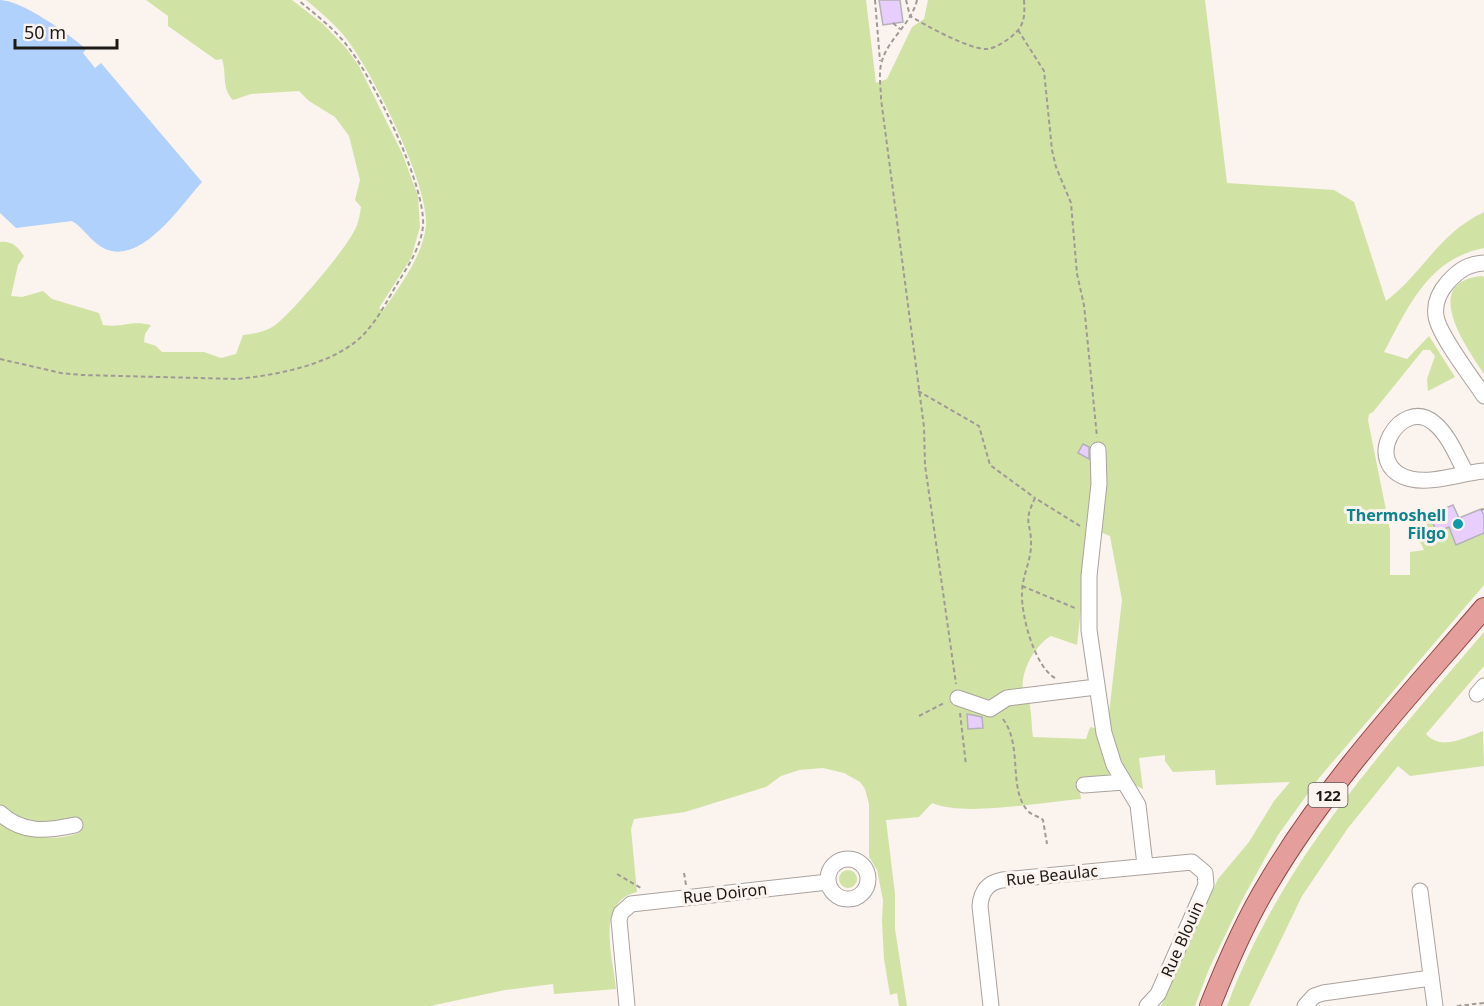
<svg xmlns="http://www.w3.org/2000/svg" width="1484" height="1006" font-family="'Noto Sans',sans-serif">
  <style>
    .green { fill: #d1e2a5; fill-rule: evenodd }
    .water { fill: #b0d1fc }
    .building { fill: #e7cefd; stroke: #b4b1b8; stroke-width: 1.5 }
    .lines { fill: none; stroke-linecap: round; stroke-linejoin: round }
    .minor-casing { stroke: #aaa29e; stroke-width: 17 }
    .major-casing { stroke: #924644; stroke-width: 22 }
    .path { stroke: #a09a96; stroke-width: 2; stroke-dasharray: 4.5 3; stroke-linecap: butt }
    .minor { stroke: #fff; stroke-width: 15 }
    .major { stroke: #e49f9d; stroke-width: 20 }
    .culture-dot { fill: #0f9aa8; stroke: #fbf3ee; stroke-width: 2 }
    .labels { text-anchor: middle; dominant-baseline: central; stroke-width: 6; stroke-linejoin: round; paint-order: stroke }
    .shield { fill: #fbf3ee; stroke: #5f5a58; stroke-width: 1.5 }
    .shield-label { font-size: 15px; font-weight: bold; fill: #1c1917 }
    .culture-label { font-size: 16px; font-weight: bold; fill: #0d838f; stroke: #fbf3ee; text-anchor: end }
    .street-label { font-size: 16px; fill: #1c1917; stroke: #fbf3ee }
  </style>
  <rect width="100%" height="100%" fill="#fbf3ee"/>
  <path class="green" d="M 146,0 L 292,0 L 323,24 L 346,48 L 359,66 L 402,153 L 418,196 L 420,227 L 411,258 L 379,308 L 383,311 C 400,285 422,258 426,226 C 430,186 368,61 340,31 C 330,20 318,10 306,0 L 866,0 L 876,83 L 887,79 L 912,27 L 924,19 L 928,0 L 1205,0 L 1227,183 L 1334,190 L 1354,202 L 1386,301 C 1424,272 1438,234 1484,212 L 1484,248 C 1428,259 1408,307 1384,352 L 1407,359 L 1429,336 L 1455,377 L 1428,391 L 1427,379 L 1435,356 L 1430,350 L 1423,350 L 1373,412 L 1369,414 L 1368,420 L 1390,530 L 1390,575 L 1410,575 L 1410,552 L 1424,550 L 1410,521 L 1431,519 L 1437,532 L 1449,527 L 1456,545 L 1484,533 L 1484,585 L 1319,778 L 1278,835 L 1242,900 L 1209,969 L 1195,1006 L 1161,1006 L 1218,879 L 1249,842 L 1274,801 L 1290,782 L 1216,785 L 1215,770 L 1173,772 L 1165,761 L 1165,755 L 1139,758 L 1143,789 L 1130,783 L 1114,757 L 1105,764 L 1111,778 L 1078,779 L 1081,799 C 1042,802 965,817 932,803 L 919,817 L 886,820 L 895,894 L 895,929 L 907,1006 L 899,1006 L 897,993 L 890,995 L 884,959 L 882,921 L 883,900 L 877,870 L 869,857 L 869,804 L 865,789 L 860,782 L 844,773 L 823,768 L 799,770 L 781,776 L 766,787 L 685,812 L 634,819 L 631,829 L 637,892 C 595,902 613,957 616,989 L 554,994 L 553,984 L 505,990 L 430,1006 L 0,1006 L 0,821 C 25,836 50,843 79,833 L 82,826 L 75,819 L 29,823 L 0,808 L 0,242 C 12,241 17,246 24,256 L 18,265 L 11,296 L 22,297 L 43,291 L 52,299 L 99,313 L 103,325 C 123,328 130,320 151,325 L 145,334 L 144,342 L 156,346 L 162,352 L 204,352 L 221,358 L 236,354 L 243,335 C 254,334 264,332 274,326 C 291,314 351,244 357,225 C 359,220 360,213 361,207 L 355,200 L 360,180 L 349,136 L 335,117 L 309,101 L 299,91 L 251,94 L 233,100 C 221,88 227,73 222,59 L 216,60 L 168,26 L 168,16 ZM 1090,528 L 1110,536 L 1122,600 L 1107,731 L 1090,727 L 1086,739 L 1033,737 C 1031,725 1032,710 1028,698 C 1027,695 1024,693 1023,690 C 1020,671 1036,644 1051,636 L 1077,645 Z
    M 1482,276 L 1484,277 L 1484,374 C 1467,348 1419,282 1482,276 Z
    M 1484,632 L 1484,666 L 1426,734 C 1441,751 1464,738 1483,731 L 1484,766 L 1410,776 L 1398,766 L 1348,828 L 1302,896 L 1249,1006 L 1227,1006 C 1283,857 1383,751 1484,632 Z
    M839 879a9 9 0 1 1 18 0a9 9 0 1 1-18 0Z"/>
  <path class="water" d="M 0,0 C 21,0 69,34 86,49 L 83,53 L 95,68 L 101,63 L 202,182 C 181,205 144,262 108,250 C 93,245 84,228 72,221 L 16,228 L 0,213 Z"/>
  <path class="building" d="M 879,0 L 900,0 L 903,22 L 883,25 Z
    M 1083,444 L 1089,447 L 1089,459 L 1078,453 Z
    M 1453,505 L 1459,518 L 1481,509 L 1484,516 L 1484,533 L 1456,545 L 1449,527 L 1437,532 L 1429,515 Z
    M 967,714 L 982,717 L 983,728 L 968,729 Z"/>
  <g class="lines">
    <g class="minor-casing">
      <path id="minor" d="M 1484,263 C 1468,264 1459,270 1448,282 C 1440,291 1434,303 1436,316 C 1438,334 1473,379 1484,396
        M 1098,450 L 1099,484 L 1089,576 L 1089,630 L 1104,733 L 1114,765 L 1138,805 L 1145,865
        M 1466,473 C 1457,457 1449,435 1434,423 C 1401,395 1358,466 1411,479 C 1433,484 1461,473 1484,471
        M 1477,694 L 1484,686
        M 958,698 L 990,709 L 1007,698 L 1096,687
        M 1084,785 L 1124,782
        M 0,813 C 22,834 47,831 75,825
        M828 879a20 20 0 1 1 40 0a20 20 0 1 1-40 0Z
        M 1420,891 L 1435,1006
        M 627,1006 L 619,920 L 621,913 L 631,904 L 828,882
        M 991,1006 L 980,906 C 981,892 987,883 1002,880 L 1192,862 L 1205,873 L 1206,885 L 1158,994 L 1147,1006
        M 1305,1006 L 1314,996 L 1323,993 L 1431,978"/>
    </g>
    <g class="major-casing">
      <path id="major" d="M 1210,1006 C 1227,963 1245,921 1269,882 C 1328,782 1409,696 1484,608"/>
    </g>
    <path class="path" d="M 875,0 L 880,61
      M 906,0 L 910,16 C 925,25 970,50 987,49 C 996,48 1004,42 1011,37 C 1025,26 1025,16 1024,0
      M 917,0 C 912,23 888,39 882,61 C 878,73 881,87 881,99 L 924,427 L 925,465 L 956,684
      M 893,23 L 900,29
      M 1018,30 L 1044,71 L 1052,150 L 1056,167 L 1071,203 L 1077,274 L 1084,305 L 1097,437
      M 0,359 L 61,373 L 82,375 L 237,379 C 277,375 331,365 361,337 C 376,323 387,301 397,284 C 408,266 421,247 423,226 C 426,185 372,75 345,43 C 332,27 315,14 298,0
      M 918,391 L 979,426 L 990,465 L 1035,498
      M 1481,510 L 1484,509
      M 1022,586 L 1075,608
      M 1055,678 C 1035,667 1021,616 1022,593 C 1022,577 1030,563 1031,547 C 1032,521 1022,525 1035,498 L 1080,526
      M 960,713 L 966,765
      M 919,716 L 944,703
      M 1003,719 C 1023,746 1008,787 1027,810 C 1031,815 1038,816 1043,820 L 1047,844
      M 684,873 L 686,885
      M 617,874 L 641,888
      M 1457,1006 L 1484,1003"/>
    <use href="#minor" class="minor"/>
    <use href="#major" class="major"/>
  </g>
  <circle class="culture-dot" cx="1458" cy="524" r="6"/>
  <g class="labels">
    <rect class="shield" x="1308.5" y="783" width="39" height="24" rx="4.5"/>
    <g class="shield-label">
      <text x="1328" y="795">122</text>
    </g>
    <g class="culture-label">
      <text x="1446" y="515">Thermoshell<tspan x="1446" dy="18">Filgo</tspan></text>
    </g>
    <g class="street-label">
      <text transform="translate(1052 875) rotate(-6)">Rue Beaulac</text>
      <text transform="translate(725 893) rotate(-6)">Rue Doiron</text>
      <text transform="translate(1182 939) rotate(-66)">Rue Blouin</text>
    </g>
  </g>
  <path d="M15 39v9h102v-9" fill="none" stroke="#1c1917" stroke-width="3"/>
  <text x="24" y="39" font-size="18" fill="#1c1917" stroke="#fbf3ee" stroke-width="4.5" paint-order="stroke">50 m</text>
</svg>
